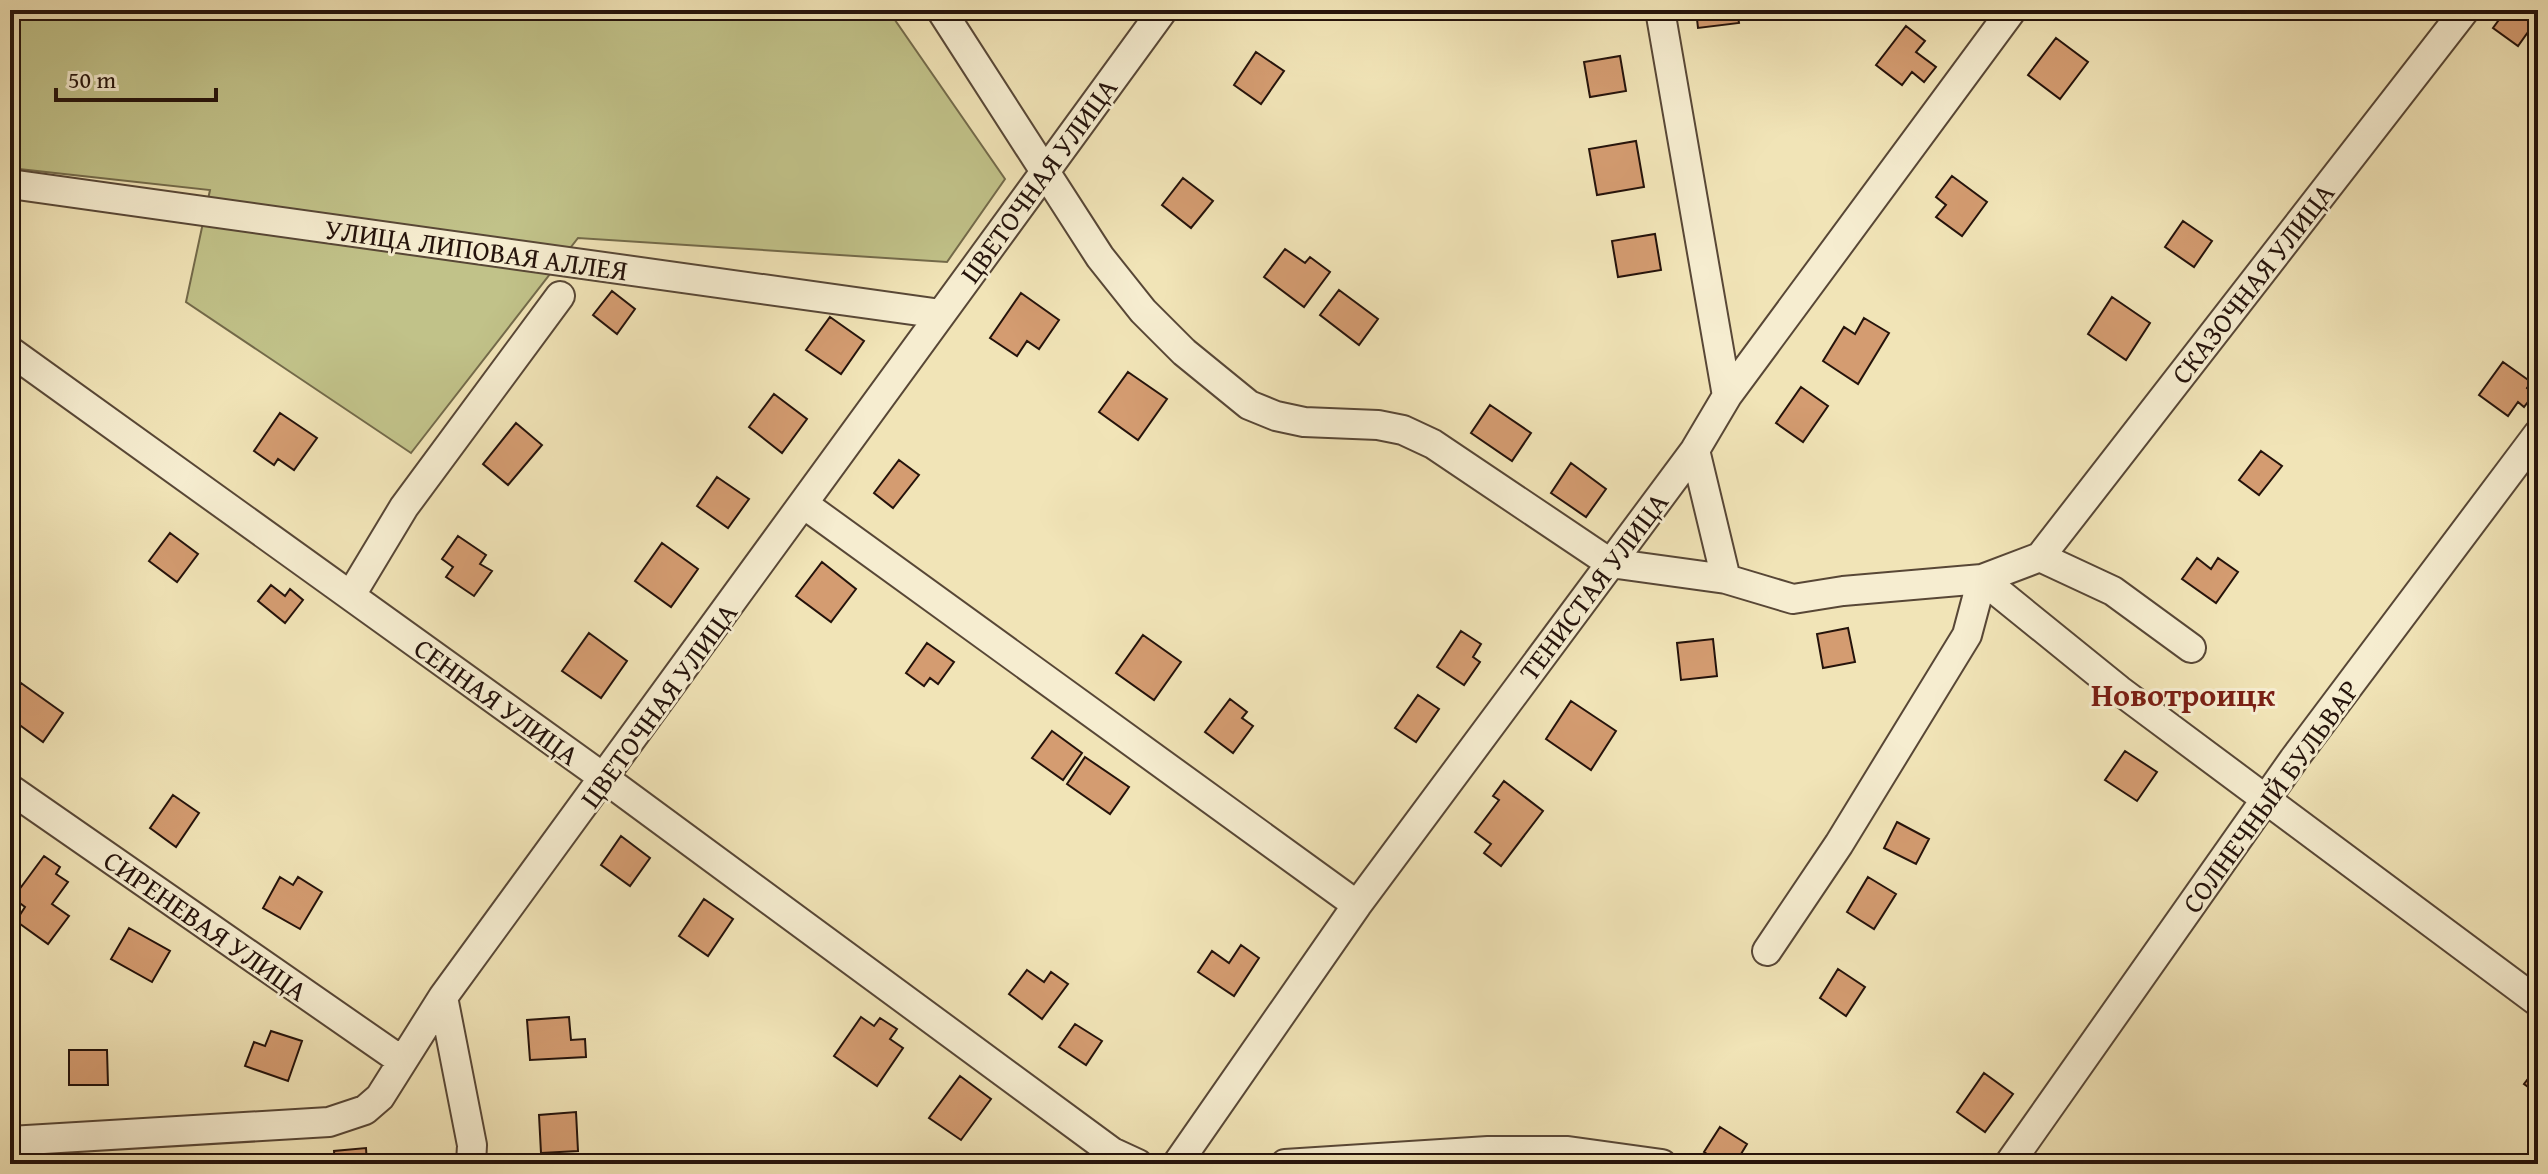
<svg xmlns="http://www.w3.org/2000/svg" width="2548" height="1174" font-family="'Gentium Book Plus',serif">
  <style>
    .green { fill: #c1c289; stroke: #736a4a; stroke-width: 2 }
    .building { fill: #d49c71; stroke: #25130b; stroke-width: 2 }
    .lines { fill: none; stroke-linecap: round; stroke-linejoin: round }
    .minor-casing { stroke: #584736; stroke-width: 32 }
    .minor { stroke: #f6edd0; stroke-width: 28 }
    .labels { text-anchor: middle; dominant-baseline: central; stroke-width: 6; stroke-linejoin: round; paint-order: stroke }
    .street-label { font-size: 28px; fill: #25130b; stroke: #f6edd0 }
    .quarter-label { font-size: 32px; font-weight: bold; fill: #7a1f14; stroke: #f6edd0 }
  </style>
  <rect width="100%" height="100%" fill="#f1e4b7"/>
  <filter id="stains"><feTurbulence type="fractalNoise" baseFrequency=".0025" numOctaves="4"/><feColorMatrix values="0 0 0 0 .2 0 0 0 0 .09 0 0 0 0 .02 0 0 0 .5 -.17"/></filter>
  <radialGradient id="worn" r=".72"><stop offset=".6" stop-color="#630" stop-opacity="0"/><stop offset="1" stop-color="#630" stop-opacity=".3"/></radialGradient>
  <path class="green" d="M 10,10 L 888,10 L 1005,179 L 947,262 L 578,238 L 411,453 L 186,302 L 210,190 L 10,168 Z"/>
  <path class="building" d="M 1696,10 L 1737,10 L 1739,23 L 1698,28 Z
    M 2506,10 L 2538,10 L 2538,18 L 2518,46 L 2493,28 Z
    M 1906,26 L 1925,41 L 1916,52 L 1936,67 L 1924,82 L 1912,72 L 1902,85 L 1876,65 Z
    M 2056,38 L 2088,62 L 2060,99 L 2028,75 Z
    M 1256,52 L 1284,71 L 1261,104 L 1234,85 Z
    M 1620,56 L 1626,91 L 1590,97 L 1584,62 Z
    M 1636,141 L 1644,187 L 1597,195 L 1589,149 Z
    M 1952,176 L 1987,202 L 1962,236 L 1936,217 L 1946,205 L 1936,197 Z
    M 1183,178 L 1213,201 L 1191,228 L 1162,205 Z
    M 2183,221 L 2212,241 L 2194,267 L 2165,247 Z
    M 1655,234 L 1661,270 L 1618,277 L 1612,241 Z
    M 1285,249 L 1305,263 L 1310,257 L 1330,272 L 1304,307 L 1264,277 Z
    M 1339,290 L 1378,319 L 1359,345 L 1320,315 Z
    M 612,291 L 635,309 L 617,334 L 593,315 Z
    M 1021,293 L 1059,320 L 1039,349 L 1027,341 L 1017,356 L 990,338 Z
    M 2112,297 L 2150,323 L 2126,360 L 2088,334 Z
    M 830,317 L 864,341 L 841,374 L 806,350 Z
    M 1864,318 L 1889,333 L 1858,384 L 1823,361 L 1844,327 L 1855,334 Z
    M 2503,362 L 2531,382 L 2527,388 L 2534,394 L 2524,407 L 2518,402 L 2508,416 L 2479,395 Z
    M 1128,372 L 1167,399 L 1138,440 L 1099,412 Z
    M 1801,387 L 1828,406 L 1803,442 L 1776,423 Z
    M 774,394 L 807,419 L 782,453 L 749,427 Z
    M 1490,405 L 1531,433 L 1512,461 L 1471,433 Z
    M 280,413 L 317,438 L 294,470 L 278,459 L 274,465 L 254,451 Z
    M 516,423 L 542,445 L 508,485 L 483,464 Z
    M 2261,451 L 2282,466 L 2259,495 L 2239,480 Z
    M 899,460 L 919,475 L 893,508 L 874,493 Z
    M 1571,463 L 1606,489 L 1586,517 L 1551,493 Z
    M 717,477 L 749,499 L 728,528 L 697,506 Z
    M 170,533 L 198,554 L 177,582 L 149,561 Z
    M 458,536 L 486,555 L 480,564 L 492,571 L 474,596 L 446,577 L 453,567 L 442,559 Z
    M 662,543 L 698,569 L 671,607 L 635,581 Z
    M 2197,558 L 2211,569 L 2218,558 L 2238,572 L 2216,603 L 2182,579 Z
    M 822,562 L 856,589 L 831,622 L 796,596 Z
    M 271,585 L 285,596 L 290,589 L 303,600 L 285,623 L 258,601 Z
    M 1848,628 L 1855,662 L 1823,668 L 1817,634 Z
    M 1461,631 L 1481,644 L 1473,657 L 1480,662 L 1464,685 L 1437,667 Z
    M 589,633 L 627,661 L 601,698 L 562,671 Z
    M 1143,635 L 1181,662 L 1154,700 L 1116,673 Z
    M 1713,639 L 1717,676 L 1681,680 L 1677,643 Z
    M 927,643 L 954,662 L 938,684 L 930,678 L 924,686 L 906,673 Z
    M 21,683 L 63,713 L 43,742 L 10,718 L 10,699 Z
    M 1418,695 L 1439,709 L 1416,742 L 1395,728 Z
    M 1230,699 L 1247,712 L 1242,718 L 1253,726 L 1233,753 L 1205,732 Z
    M 1571,701 L 1616,731 L 1591,770 L 1546,739 Z
    M 1052,731 L 1082,753 L 1063,780 L 1032,758 Z
    M 2125,751 L 2157,772 L 2137,801 L 2105,780 Z
    M 1085,757 L 1129,787 L 1110,814 L 1067,784 Z
    M 1504,781 L 1543,811 L 1501,866 L 1484,853 L 1491,844 L 1475,832 L 1499,800 L 1493,796 Z
    M 173,795 L 199,813 L 176,847 L 150,828 Z
    M 1897,822 L 1929,839 L 1916,864 L 1884,848 Z
    M 621,836 L 650,858 L 630,886 L 601,865 Z
    M 44,856 L 60,867 L 56,874 L 68,882 L 52,904 L 69,916 L 48,944 L 16,921 L 25,907 L 13,898 Z
    M 280,877 L 293,885 L 298,877 L 322,892 L 300,929 L 263,908 Z
    M 1868,877 L 1896,894 L 1874,929 L 1847,912 Z
    M 704,899 L 733,919 L 708,956 L 679,936 Z
    M 129,928 L 170,951 L 152,982 L 111,959 Z
    M 1241,945 L 1259,958 L 1234,996 L 1198,972 L 1212,951 L 1229,963 Z
    M 1838,969 L 1865,987 L 1846,1016 L 1820,998 Z
    M 1027,970 L 1044,982 L 1051,972 L 1068,984 L 1042,1019 L 1009,994 Z
    M 569,1017 L 571,1040 L 585,1039 L 586,1057 L 530,1060 L 527,1020 Z
    M 861,1017 L 874,1026 L 880,1018 L 897,1029 L 890,1039 L 903,1048 L 877,1086 L 834,1056 Z
    M 1075,1024 L 1102,1041 L 1086,1065 L 1059,1047 Z
    M 271,1031 L 302,1041 L 288,1081 L 245,1066 L 254,1042 L 265,1046 Z
    M 69,1050 L 107,1050 L 108,1085 L 69,1085 Z
    M 2538,1066 L 2538,1094 L 2524,1084 Z
    M 1984,1073 L 2013,1094 L 1985,1132 L 1957,1112 Z
    M 960,1076 L 991,1099 L 961,1140 L 929,1118 Z
    M 576,1112 L 578,1151 L 541,1153 L 539,1115 Z
    M 1720,1127 L 1747,1144 L 1735,1164 L 1723,1164 L 1704,1152 Z
    M 366,1148 L 367,1164 L 335,1164 L 334,1151 Z
    M 280,1156 L 280,1164 L 248,1164 L 248,1158 Z"/>
  <g class="lines">
    <g class="minor-casing">
      <path id="minor" d="M 941,10 L 1100,257 L 1143,311 L 1184,352 L 1249,405 L 1276,416 L 1304,422 L 1378,425 L 1403,430 L 1433,444 L 1610,563 L 1726,579
        M 1660,10 L 1727,396
        M 10,184 L 941,314
        M 10,351 L 604,778 L 1112,1152 L 1138,1164
        M 1695,450 L 1726,579 L 1793,599 L 1843,591 L 1982,579 L 2040,557 L 2113,591 L 2191,648
        M 805,505 L 1357,905
        M 2040,557 L 2465,10
        M 351,595 L 404,507 L 560,296
        M 10,789 L 402,1061
        M 1767,951 L 1839,844 L 1967,635 L 1982,579 L 2119,690 L 2538,1002
        M 443,997 L 472,1145 L 471,1164
        M 10,1141 L 329,1122 L 365,1110 L 380,1097 L 443,997 L 1163,10
        M 1177,1164 L 1357,905 L 1695,450 L 1727,396 L 2012,10
        M 1285,1164 L 1488,1151 L 1568,1151 L 1662,1164
        M 2009,1164 L 2294,759 L 2538,434"/>
    </g>
    <use href="#minor" class="minor"/>
  </g>
  <g class="labels">
    <g class="street-label">
      <text transform="translate(1038 180) rotate(-54)">ЦВЕТОЧНАЯ УЛИЦА</text>
      <text transform="translate(476 249) rotate(8)">УЛИЦА ЛИПОВАЯ АЛЛЕЯ</text>
      <text transform="translate(2252 283) rotate(-52)">СКАЗОЧНАЯ УЛИЦА</text>
      <text transform="translate(1593 586) rotate(-53)">ТЕНИСТАЯ УЛИЦА</text>
      <text transform="translate(497 701) rotate(36)">СЕННАЯ УЛИЦА</text>
      <text transform="translate(658 705) rotate(-54)">ЦВЕТОЧНАЯ УЛИЦА</text>
      <text transform="translate(2270 796) rotate(-54)">СОЛНЕЧНЫЙ БУЛЬВАР</text>
      <text transform="translate(206 925) rotate(35)">СИРЕНЕВАЯ УЛИЦА</text>
    </g>
    <g class="quarter-label">
      <text x="2183" y="694">Новотроицк</text>
    </g>
  </g>
  <rect width="2548" height="1174" fill="none" stroke="#f1e4b7" stroke-width="40"/>
  <rect x="12" y="12" width="2524" height="1150" fill="none" stroke="#25130b" stroke-width="4"/>
  <rect x="20" y="20" width="2508" height="1134" fill="none" stroke="#25130b" stroke-width="2"/>
  <path d="M56 88v12h160v-12" fill="none" stroke="#25130b" stroke-width="4"/>
  <text x="68" y="88" font-size="24" fill="#25130b" stroke="#f6edd0" stroke-width="6" paint-order="stroke">50 m</text>
  <rect width="100%" height="100%" filter="url(#stains)"/>
  <rect width="100%" height="100%" fill="url(#worn)"/>
</svg>
